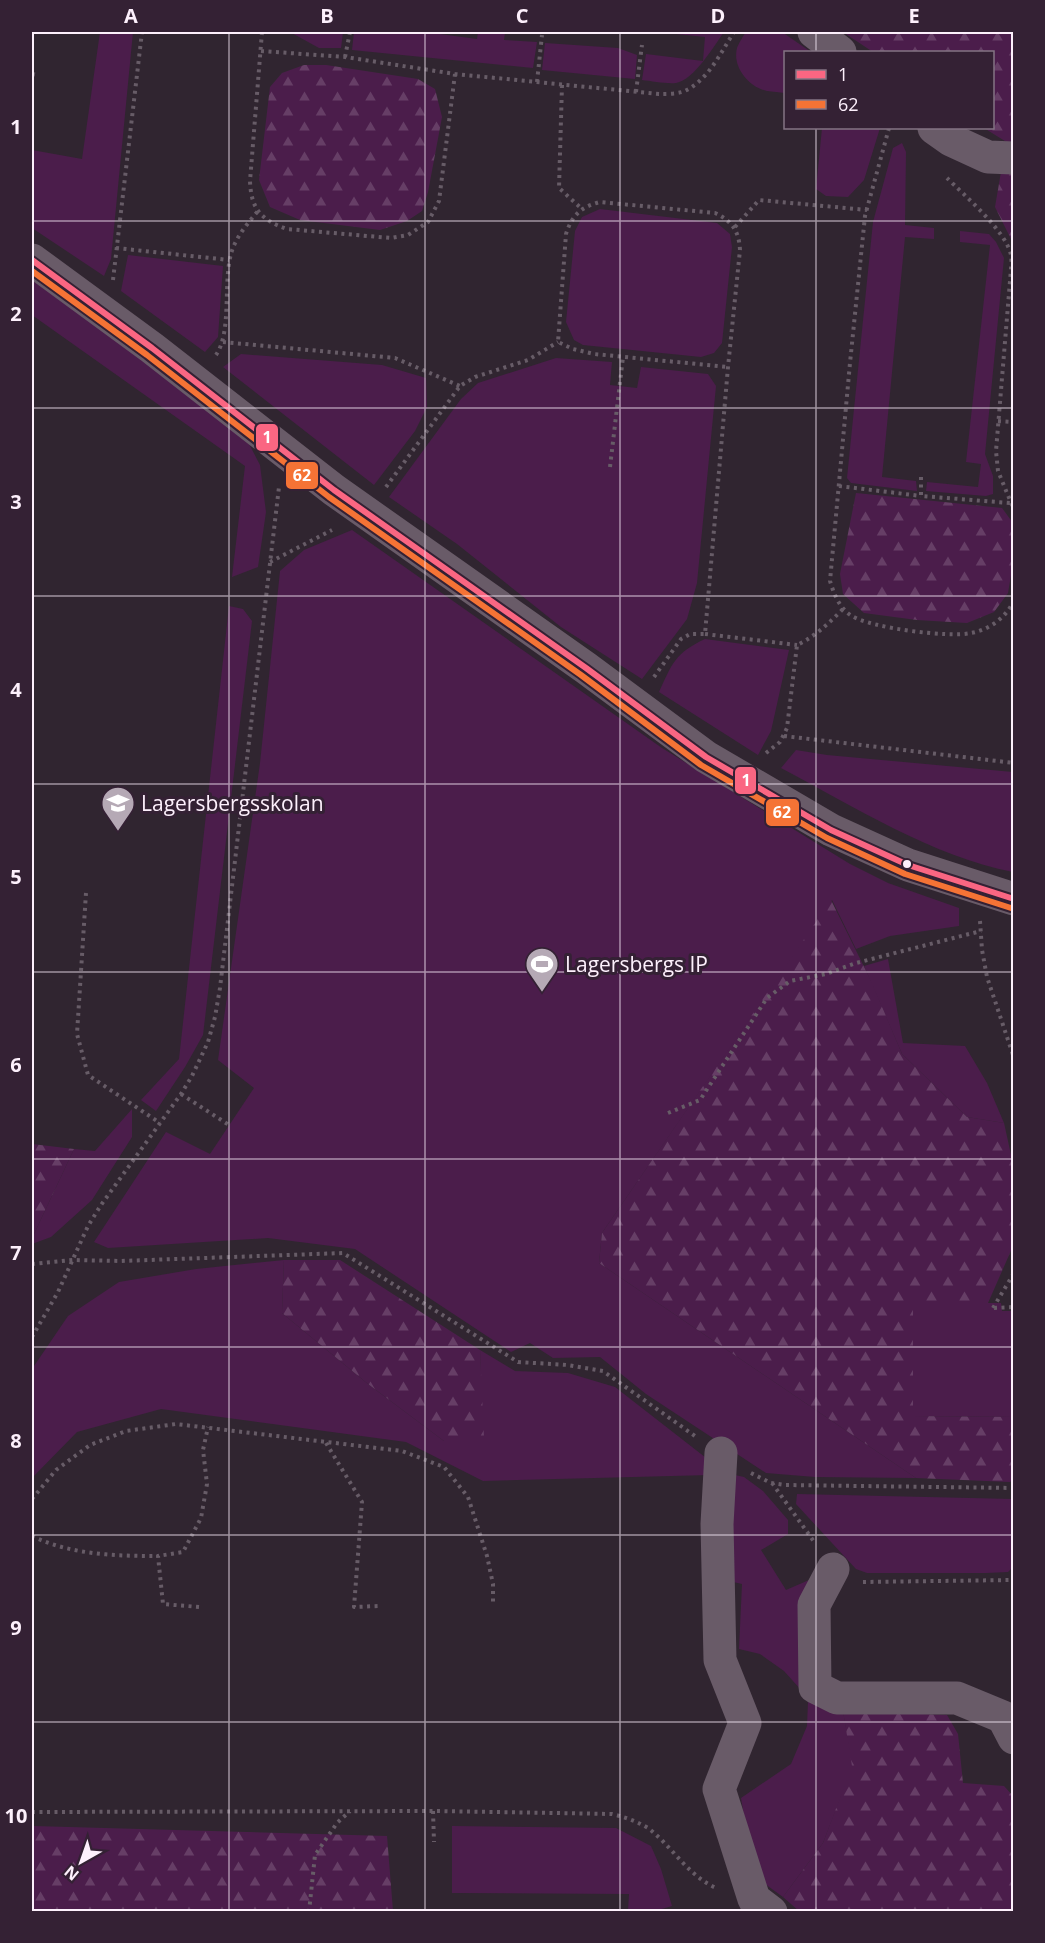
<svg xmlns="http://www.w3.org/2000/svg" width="1045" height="1943" font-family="'Open Sans',sans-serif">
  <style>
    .green { fill: #4b1d4b }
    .forest { fill: url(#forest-firs) }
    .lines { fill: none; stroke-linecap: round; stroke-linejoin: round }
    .path { stroke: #675c67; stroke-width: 4; stroke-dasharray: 3 4.5; stroke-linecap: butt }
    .minor { stroke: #695b68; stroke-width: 33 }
    .bus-1-casing { stroke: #342134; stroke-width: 10 }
    .bus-2-casing { stroke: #342134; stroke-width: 10 }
    .bus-1 { stroke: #fa6682; stroke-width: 6 }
    .bus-2 { stroke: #f57335; stroke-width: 6 }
    .grid { fill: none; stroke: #fdf0fc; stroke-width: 1.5; stroke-opacity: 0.55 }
    .bus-dot { fill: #fdf0fc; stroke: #342134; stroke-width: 2 }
    .labels { text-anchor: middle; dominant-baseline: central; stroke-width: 6; stroke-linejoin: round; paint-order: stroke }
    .poi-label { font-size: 21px; fill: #fdf0fc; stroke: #342134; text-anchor: start }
    .line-badge { stroke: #342134; stroke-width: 2 }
    .badge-label { font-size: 16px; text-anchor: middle; font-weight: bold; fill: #fff }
    .neatline { fill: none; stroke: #fdf0fc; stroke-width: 2 }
    .grid-label { font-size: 20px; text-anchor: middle; font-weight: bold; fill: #fdf0fc }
  </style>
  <defs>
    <pattern id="forest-firs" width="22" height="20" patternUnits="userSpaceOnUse" patternTransform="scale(1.5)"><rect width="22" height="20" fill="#4b1d4b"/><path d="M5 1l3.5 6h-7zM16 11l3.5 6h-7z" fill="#663e66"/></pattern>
  </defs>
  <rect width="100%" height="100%" fill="#302530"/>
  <path class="green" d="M 100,32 L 133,32 L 111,259 L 104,276 L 32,228 L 32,150 L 82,159 Z
    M 290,32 L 343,32 L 341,48 L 319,48 Z
    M 354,32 L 425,32 L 477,39 L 478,32 L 505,32 L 504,40 L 537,42 L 533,68 L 352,50 Z
    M 676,32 L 724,32 C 714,46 694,80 676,83 C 666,84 652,81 642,80 L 646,54 L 703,61 L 705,37 L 676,34 Z
    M 746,32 L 782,32 L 811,52 L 786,52 L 785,93 C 779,92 773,92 767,91 C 749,87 732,67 737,48 C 739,43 743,36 746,32 Z
    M 545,43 L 618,48 L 637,55 L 635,79 L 542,70 Z
    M 822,128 L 880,128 L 864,180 L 848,197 L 826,196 L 816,189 Z
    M 902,143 L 906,152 L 905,225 L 934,228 L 934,239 L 905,237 L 882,477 L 916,481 L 917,491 L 851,483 L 847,478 L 873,222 L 893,148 Z
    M 600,209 L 717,223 L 730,234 L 732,247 L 722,343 L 714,353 L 701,357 L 583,345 L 574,340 L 566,322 L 575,231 L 582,217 Z
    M 960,231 L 989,234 L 996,242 L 1004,258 L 985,454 L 993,476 L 993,494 L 986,496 L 926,491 L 927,482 L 978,487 L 981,464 L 966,462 L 990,245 L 960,242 Z
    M 128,255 L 223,266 L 218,337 L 205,352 L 121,291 Z
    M 32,280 L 97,326 L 248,442 L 260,465 L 266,512 L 258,567 L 232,577 L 245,466 L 32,315 Z
    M 241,354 L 382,365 L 426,378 L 427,407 L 415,431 L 374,485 L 223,367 Z
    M 556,358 L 612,362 L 610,385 L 637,388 L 641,367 L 708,374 L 716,386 L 697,583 L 687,619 L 642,679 L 561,627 L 457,544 L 389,497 L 461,399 L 478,383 Z
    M 352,530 L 662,748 L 850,864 L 888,883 L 959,908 L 959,926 L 890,936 L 856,949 L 832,900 L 602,1233 L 599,1263 L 916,1478 L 815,1477 L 766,1473 L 646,1394 L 600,1357 L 553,1358 L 530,1343 L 511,1352 L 355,1249 L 268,1238 L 108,1248 L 94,1242 L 166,1132 L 210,1154 L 254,1088 L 218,1060 L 260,763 L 280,571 L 304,550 Z
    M 229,606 L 243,609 L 252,621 L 203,1035 L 185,1067 L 156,1111 L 141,1100 L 179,1059 Z
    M 705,639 L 789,650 L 771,731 L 758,755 L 659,692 C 672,664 675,653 705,639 Z
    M 796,750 L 827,755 L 1013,772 L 1013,872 C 934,857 853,806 781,768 Z
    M 888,959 L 903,1043 L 965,1046 L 987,1083 L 1004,1123 L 967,1117 L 902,1054 L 864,966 Z
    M 132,1109 L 132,1137 L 92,1200 L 51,1237 L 32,1244 L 32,1235 L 34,1234 L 74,1149 L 95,1151 Z
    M 284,1260 L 282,1313 L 368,1384 L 444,1441 L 481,1379 L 480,1350 L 515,1371 L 568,1373 L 615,1387 L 710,1461 L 710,1475 L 483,1481 L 406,1442 L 161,1409 L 77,1432 L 32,1478 L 32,1369 L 68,1316 L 119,1282 L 196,1269 Z
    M 913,1303 L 1001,1303 L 1002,1311 L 1013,1311 L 1013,1417 L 913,1416 Z
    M 735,1475 L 744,1477 L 763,1491 L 788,1520 L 788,1534 L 761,1550 L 786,1590 L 809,1580 L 807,1678 L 843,1711 L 853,1766 L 823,1843 L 783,1897 L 754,1876 L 741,1798 L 791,1764 L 807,1726 L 808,1702 L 802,1691 L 784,1671 L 760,1654 L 739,1649 L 742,1584 L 729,1581 Z
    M 797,1494 L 1013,1499 L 1013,1567 L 1008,1572 L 986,1573 L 867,1573 L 856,1569 L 796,1504 Z
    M 452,1826 L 616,1828 L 651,1846 L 661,1869 L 672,1906 L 655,1911 L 628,1911 L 629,1894 L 452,1893 Z"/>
  <path class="forest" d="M 843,32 L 1013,32 L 1013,146 L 984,128 L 992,128 L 992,52 L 873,52 Z
    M 304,65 L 326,65 L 418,79 L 435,89 L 442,117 L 428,192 L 422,211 L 407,221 L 380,230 L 300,220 L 270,207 L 259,180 L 270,87 L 282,73 Z
    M 1001,172 L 1013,173 L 1013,243 L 995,207 Z
    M 856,493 L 1002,508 L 1013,523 L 1013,563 L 1008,593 L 994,612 L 967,623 L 917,620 L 864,613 L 843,594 L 840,574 Z
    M 831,900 L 872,983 L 902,1054 L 967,1117 L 1004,1123 L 1013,1164 L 1013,1246 L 988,1303 L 913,1303 L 913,1416 L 1013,1417 L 1013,1479 L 1010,1482 L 916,1478 L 599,1263 L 602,1233 Z
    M 32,1144 L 74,1149 L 34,1234 L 32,1235 Z
    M 284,1260 L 340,1260 L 480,1350 L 484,1438 L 444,1441 L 368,1384 L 282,1313 Z
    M 843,1711 L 947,1715 L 958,1734 L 963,1783 L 1004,1786 L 1013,1796 L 1013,1911 L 799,1911 L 783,1897 L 823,1843 L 852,1766 Z
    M 32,1826 L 387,1836 L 393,1911 L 32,1911 Z"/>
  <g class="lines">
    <path class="path" d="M 262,32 L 250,181 C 251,209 261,220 287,229 L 391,238 L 408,235 L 428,222 L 439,201 L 455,74
      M 261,51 L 345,57 L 455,74 L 659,94 C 666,94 675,94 682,92 C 707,83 721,52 734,32
      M 345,57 L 350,32
      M 32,74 L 38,75
      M 537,82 L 542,35
      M 562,85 L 559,188 L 582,209
      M 636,92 L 642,45
      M 889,128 L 865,216 L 850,363 L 830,581 C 834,594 839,608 852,616 C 871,628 949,638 971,633 C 989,630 1007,617 1014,600
      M 947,178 C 965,196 1006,231 1011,255 C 1012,259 1011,265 1011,269 L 996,451 L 998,471 L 1014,510
      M 735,227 L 759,200 L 867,210
      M 116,248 L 229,260
      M 113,280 L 142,32
      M 223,342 L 395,358 L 460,386
      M 216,355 C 232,332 223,283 231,254 C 235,238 248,223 258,211
      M 998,421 L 1014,422
      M 610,467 L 623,357
      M 921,477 L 921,496 L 1010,503
      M 839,486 L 921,496
      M 386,487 L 460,386 L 475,377 L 528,360 L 558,342
      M 270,562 L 332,530
      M 705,634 L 797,645
      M 654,677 L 681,639 L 690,634 L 705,634 L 728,367 L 740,250 C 739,231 732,221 715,213 L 600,202 C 581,207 572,215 566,234 L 558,342 L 573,349 L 594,354 L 728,367
      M 784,736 L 1014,763
      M 766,753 L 780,742 L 787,728 L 797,645 C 816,636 829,623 843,609
      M 86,893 L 77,1034 L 88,1075 L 160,1123
      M 980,921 L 982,950 L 987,977 L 1014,1058
      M 181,1094 L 229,1125
      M 668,1113 L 700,1100 L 767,998 L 790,981 L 826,974 L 856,963 L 981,931
      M 32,1264 L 73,1260 L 121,1261 L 343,1253 L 518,1362 L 568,1365 L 603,1371 L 695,1436
      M 993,1308 L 1014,1273
      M 994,1308 L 1014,1307
      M 32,1337 L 58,1292 L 88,1226 L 101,1205 L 181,1094 L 192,1076 L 208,1042 L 215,1017 L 220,988 L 279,487
      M 326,1443 L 362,1502 L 354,1607 L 379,1606
      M 751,1473 L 771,1483 L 785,1485 L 1014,1488
      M 772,1483 L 815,1543
      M 32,1499 L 56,1470 L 90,1445 L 126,1431 L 176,1424 L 402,1451 L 444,1467 L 468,1497 L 487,1556 L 493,1584 L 493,1604
      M 32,1536 C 71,1555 116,1556 158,1556
      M 863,1582 L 1014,1580
      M 199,1607 L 163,1604 L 158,1556 L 183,1552 L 201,1518 L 207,1484 L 203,1450 L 208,1427
      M 433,1811 L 434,1842
      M 32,1812 L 436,1811 L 612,1814 C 625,1817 636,1821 648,1828 C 672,1846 687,1875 716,1888
      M 309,1912 L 315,1855 L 337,1823 L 350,1811"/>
    <path class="minor" d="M 814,32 L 840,52
      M 934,128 L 951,140 L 988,157 L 1014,158
      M 32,260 L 152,348 L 334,490 L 586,668 L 706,757 L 831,830 L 908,865 L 1014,899
      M 721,1453 L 717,1524 L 720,1660 L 745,1723 L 719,1789 L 754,1899 L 771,1912
      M 833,1569 L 814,1605 L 815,1687 L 837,1698 L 957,1698 L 1003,1717 L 1014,1738"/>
    <g class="bus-1-casing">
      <path id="bus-1" d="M 32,260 L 152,348 L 334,490 L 586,668 L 706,757 L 831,830 L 908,865 L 1014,899"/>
    </g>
    <g class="bus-2-casing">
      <path id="bus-2" d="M 32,271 L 147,355 L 329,497 L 581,675 L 701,765 L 827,838 L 905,874 L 1011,908"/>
    </g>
    <use href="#bus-1" class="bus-1"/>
    <use href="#bus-2" class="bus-2"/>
  </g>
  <path class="grid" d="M 229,32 L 229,1912M 425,32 L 425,1912M 620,32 L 620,1912M 816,32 L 816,52M 816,128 L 816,1912M 32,221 L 1014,221M 32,408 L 1014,408M 32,596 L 1014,596M 32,784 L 1014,784M 32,972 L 1014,972M 32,1159 L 1014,1159M 32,1347 L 1014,1347M 32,1535 L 1014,1535M 32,1722 L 1014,1722"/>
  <defs>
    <g id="school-pin" transform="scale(1.725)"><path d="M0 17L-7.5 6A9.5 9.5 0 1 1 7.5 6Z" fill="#b5a9b5" stroke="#342134"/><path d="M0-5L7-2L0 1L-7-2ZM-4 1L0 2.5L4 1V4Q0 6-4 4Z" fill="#fff"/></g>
    <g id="stadium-pin" transform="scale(1.725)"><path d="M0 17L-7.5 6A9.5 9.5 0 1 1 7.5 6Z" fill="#b5a9b5" stroke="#342134"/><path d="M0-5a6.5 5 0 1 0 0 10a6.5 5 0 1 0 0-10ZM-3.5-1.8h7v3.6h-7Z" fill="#fff"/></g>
  </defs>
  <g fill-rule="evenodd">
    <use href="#school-pin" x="118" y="803"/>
    <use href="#stadium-pin" x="542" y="964"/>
  </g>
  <circle class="bus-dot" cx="907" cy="864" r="5"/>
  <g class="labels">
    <g class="poi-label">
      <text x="141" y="803">Lagersbergsskolan</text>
      <text x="565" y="964">Lagersbergs IP</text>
    </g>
  </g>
  <g class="line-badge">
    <rect x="255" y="423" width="24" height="29" rx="6" fill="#fa6682"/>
    <rect x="285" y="461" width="34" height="29" rx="6" fill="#f57335"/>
    <rect x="734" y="766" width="23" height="29" rx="6" fill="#fa6682"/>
    <rect x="765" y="798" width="35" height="29" rx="6" fill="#f57335"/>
  </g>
  <g class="badge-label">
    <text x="267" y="443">1</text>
    <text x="302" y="481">62</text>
    <text x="746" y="786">1</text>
    <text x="782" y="818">62</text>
  </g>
  <rect width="1045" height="1943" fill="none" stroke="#342134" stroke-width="66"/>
  <rect x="784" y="51" width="210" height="78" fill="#342134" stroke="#847484" stroke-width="1.5"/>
  <rect x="796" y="70" width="30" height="9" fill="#fa6682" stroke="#847484" stroke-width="1.5"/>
  <text x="838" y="81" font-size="18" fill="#fdf0fc">1</text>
  <rect x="796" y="100" width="30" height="9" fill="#f57335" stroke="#847484" stroke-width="1.5"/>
  <text x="838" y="111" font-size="18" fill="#fdf0fc">62</text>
  <g transform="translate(81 1862) rotate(220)" stroke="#342134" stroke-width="4.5" paint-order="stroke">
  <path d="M0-4.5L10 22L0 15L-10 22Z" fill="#fdf0fc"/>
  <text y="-9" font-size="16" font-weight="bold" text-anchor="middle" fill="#fdf0fc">N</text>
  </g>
  <rect x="33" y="33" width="979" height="1877" class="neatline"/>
  <g class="grid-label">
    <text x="131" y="23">A</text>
    <text x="327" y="23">B</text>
    <text x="522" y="23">C</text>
    <text x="718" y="23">D</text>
    <text x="914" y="23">E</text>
    <text x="16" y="134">1</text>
    <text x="16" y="321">2</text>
    <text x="16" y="509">3</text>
    <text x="16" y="697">4</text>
    <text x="16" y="884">5</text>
    <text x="16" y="1072">6</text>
    <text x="16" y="1260">7</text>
    <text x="16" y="1448">8</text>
    <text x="16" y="1635">9</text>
    <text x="16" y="1823">10</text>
  </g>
</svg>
